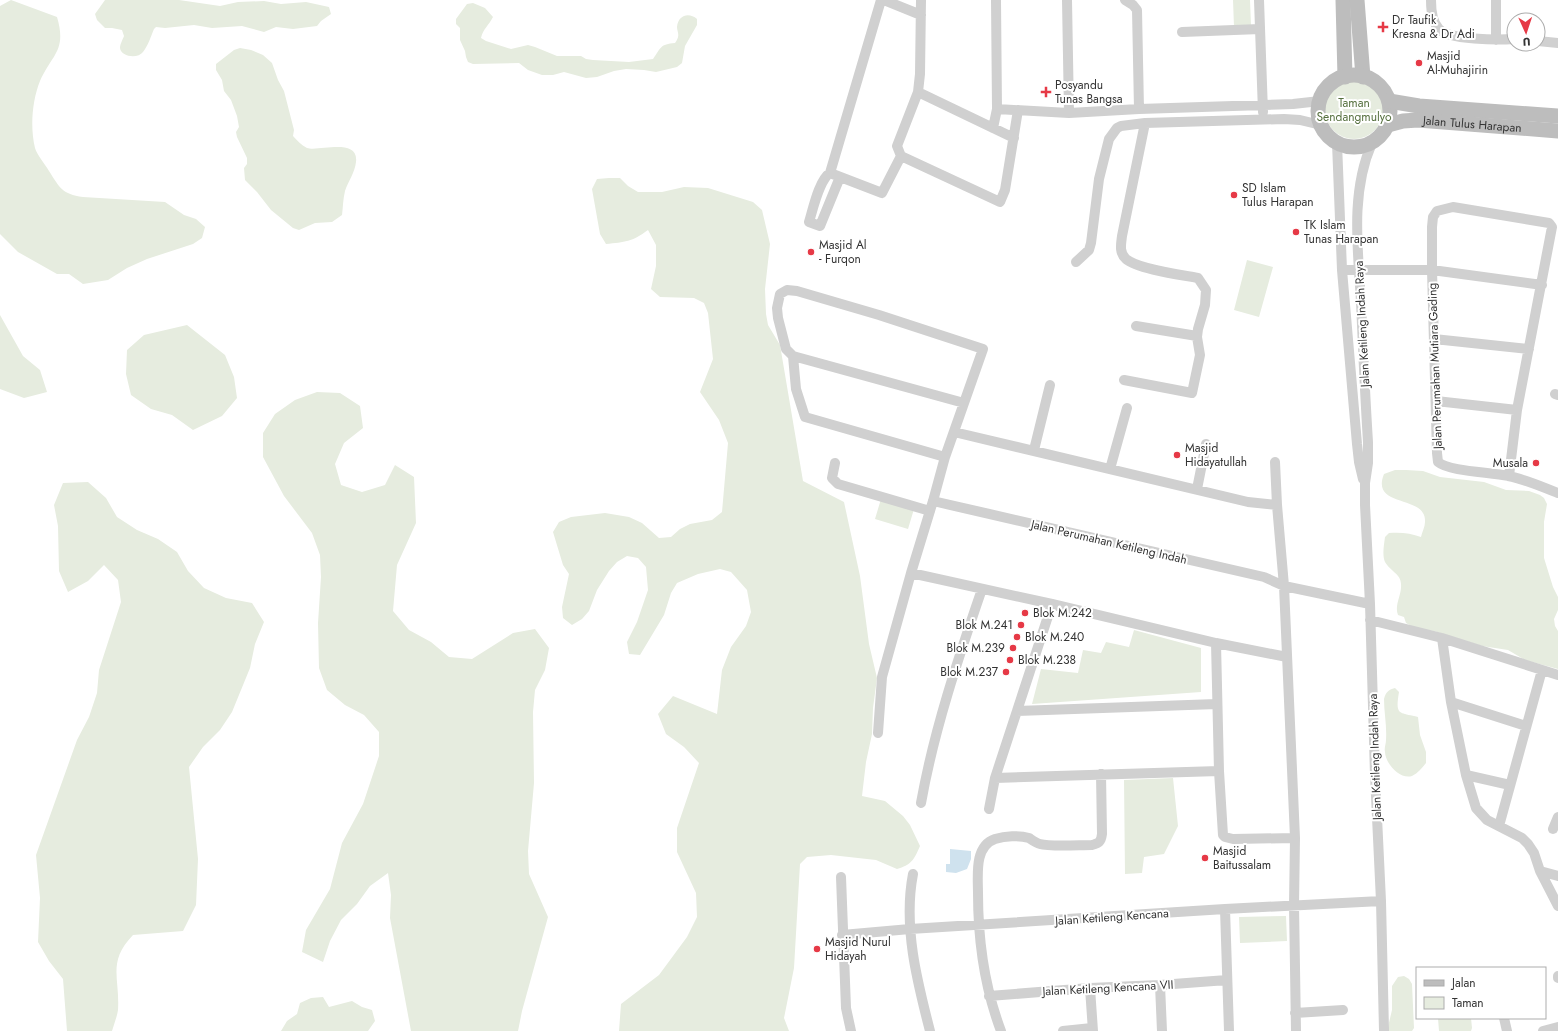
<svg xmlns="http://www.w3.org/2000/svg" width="1558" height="1031" font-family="Jost,sans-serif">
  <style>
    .green { fill: #e6ecdf }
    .water { fill: #cfe2ee }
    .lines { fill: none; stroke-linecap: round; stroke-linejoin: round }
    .minor { stroke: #d0d0d0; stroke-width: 10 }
    .secondary { stroke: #bdbdbd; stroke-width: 15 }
    .poi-dot { fill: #e63946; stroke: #fff; stroke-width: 1.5 }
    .labels { text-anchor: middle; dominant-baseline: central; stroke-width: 4; stroke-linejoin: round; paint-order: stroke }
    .poi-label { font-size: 12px; fill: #333; stroke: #fff; text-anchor: start }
    .park-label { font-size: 12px; fill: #56703f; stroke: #fff }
    .street-label { font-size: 12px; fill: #333; stroke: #fff }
  </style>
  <rect width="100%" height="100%" fill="#fff"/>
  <path class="green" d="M 11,0 L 57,17 C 67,51 52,54 40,81 C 32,101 30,127 35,148 C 37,155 45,164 49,171 C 60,188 62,194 83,197 L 165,202 L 184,215 L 196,219 L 205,227 L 202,238 L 193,244 L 147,259 L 127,268 L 108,280 L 83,284 L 69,274 L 57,274 L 18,252 L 0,234 L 0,6 Z
    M 105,0 L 179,0 L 220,6 L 238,2 L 264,1 L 281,4 L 306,2 L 329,7 L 331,14 L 321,21 L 317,26 L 293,29 L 276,27 L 264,32 L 242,26 L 212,28 L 194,25 L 165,28 L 156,27 L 154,29 C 151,36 148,46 143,52 C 138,59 121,57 120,48 C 120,44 123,39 124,36 L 122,30 L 112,28 L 105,28 L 97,20 L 95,14 Z
    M 1233,0 L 1250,0 L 1251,26 L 1234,27 Z
    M 473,3 L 485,8 L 493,17 C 489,25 483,29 481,38 L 486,41 L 511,49 L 528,45 L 535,47 L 557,56 L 581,56 L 586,59 L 593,60 L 629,62 L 653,59 C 661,48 660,44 675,43 C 676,42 678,38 678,37 C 679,34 677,30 677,27 C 678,15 689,12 697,19 L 697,25 L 685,46 L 682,63 L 677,67 L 656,72 L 644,70 L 626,69 L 614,71 L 597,77 L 586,78 L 564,72 L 553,75 L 542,75 L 528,70 L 519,63 L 473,64 L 468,62 L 466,57 L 465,51 L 460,40 L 460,28 L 456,24 L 456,19 L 467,4 Z
    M 240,48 L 251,50 L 263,55 L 272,63 L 278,80 L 284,91 L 294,130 L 293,136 C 297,140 301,145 307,148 C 318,152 359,137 356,162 C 355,172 348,182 345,191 C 343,199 343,207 342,215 L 332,222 L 315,223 L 299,230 L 293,228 L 271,210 L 257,192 L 245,180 L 244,168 L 247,164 L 247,158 L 237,137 L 236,132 L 239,127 L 237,116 L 231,100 L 224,91 L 222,80 L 216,70 L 216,64 L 234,50 Z
    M1325 110a29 29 0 1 1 58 0a29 29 0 1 1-58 0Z
    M 609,178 L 620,178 L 628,186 L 638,192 L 662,192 L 684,187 L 708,188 L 753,202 L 762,210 L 770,244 L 765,289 L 766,314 L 768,325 L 780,345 L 803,481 L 844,502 L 860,576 L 869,644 L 877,678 L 873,708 L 872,734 L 866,762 L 862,796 L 885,801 L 903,816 L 910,825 L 920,846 C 914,860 911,865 897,869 L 876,860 L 831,855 L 807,857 L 800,864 L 794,968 L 784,1018 L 789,1031 L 619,1031 L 621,1004 L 659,975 L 687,937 L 697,917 L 696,893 L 677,852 L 677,828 L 699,763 L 684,747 L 666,734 L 658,714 L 673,696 L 717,714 L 722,670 L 731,647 L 746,626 L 751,612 L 747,590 L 731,572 L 720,569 L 698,574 L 677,583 L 671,593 L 664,615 L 640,655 L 629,654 L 627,642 L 637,622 L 648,590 L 646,567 L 638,558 L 627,556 L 617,562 L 609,571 L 597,590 L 589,611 L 582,619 L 572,625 L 563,618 L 562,607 L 569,574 L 563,565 L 553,532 L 559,522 L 571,517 L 605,513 L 629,517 L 642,523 L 659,538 L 671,537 L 680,529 L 690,524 L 712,520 L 722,512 L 728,443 L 719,420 L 700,392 L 713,359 L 708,313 L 704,303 L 694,298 L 660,297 L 651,289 L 656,266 L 656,245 L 648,230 C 632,242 625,242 606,244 L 600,234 L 592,189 L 597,179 Z
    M 1247,260 L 1273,267 L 1259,317 L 1234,310 Z
    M 0,315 L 23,356 L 40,370 L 47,392 L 24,398 L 0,389 Z
    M 187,325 L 225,355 L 234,377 L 237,398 L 222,416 L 193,430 L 172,415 L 151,409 L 131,395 L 126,374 L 127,350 L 144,335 Z
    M 317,392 L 340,393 L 360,406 L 363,428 L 344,443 L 335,464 L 341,485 L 362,492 L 385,485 L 395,465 L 414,477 L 416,523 L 397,565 L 393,611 L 409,630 L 431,642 L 449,657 L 472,659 L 513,633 L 535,629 L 549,648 L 545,670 L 535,690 L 533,712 L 534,783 L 528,851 L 529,874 L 548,917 L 522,1011 L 518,1031 L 411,1031 L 390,918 L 391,895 L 388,873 L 370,886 L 357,904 L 341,920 L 330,941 L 323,962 L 302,952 L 306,930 L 330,889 L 342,843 L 363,804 L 379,756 L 379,732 L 364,715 L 345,705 L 327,690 L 319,668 L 318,623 L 321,577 L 320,555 L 312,533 L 284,496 L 263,457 L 263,433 L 275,414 L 295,400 Z
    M 1406,470 L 1423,471 L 1440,477 L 1484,482 L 1506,490 L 1529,491 L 1540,495 L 1544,498 L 1547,504 L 1544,522 L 1544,558 L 1553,587 L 1558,597 L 1558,610 L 1554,619 L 1555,626 L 1558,631 L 1558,669 L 1525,660 L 1508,650 L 1482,646 L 1434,631 L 1417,629 L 1406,623 L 1404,617 L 1398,615 C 1394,605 1402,595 1401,584 C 1401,574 1390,571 1385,562 C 1382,555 1384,545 1385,537 L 1389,533 C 1400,532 1411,533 1421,537 C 1422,532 1425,527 1425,522 C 1427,494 1370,509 1384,474 L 1395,470 Z
    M 88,482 L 106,498 L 117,517 L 137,530 L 158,539 L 177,552 L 188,571 L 204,588 L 226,598 L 252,603 L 264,622 L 255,644 L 250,668 L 232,712 L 220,730 L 203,747 L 189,767 L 198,859 L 196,905 L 183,931 L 133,935 C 107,962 120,978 118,1010 C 117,1017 114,1024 112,1031 L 67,1031 L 63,979 L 49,961 L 38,942 L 40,898 L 36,855 L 77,740 L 89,717 L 97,693 L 99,670 L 121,602 L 118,580 L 104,565 L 88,581 L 68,592 L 59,571 L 58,526 L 54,505 L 63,483 Z
    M 881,499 L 914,509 L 908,529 L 875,519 Z
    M 1134,630 L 1201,648 L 1201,692 L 1032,704 L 1041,669 L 1078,673 L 1083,650 L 1101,653 L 1106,642 L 1129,647 Z
    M 1395,688 L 1399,692 C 1395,716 1399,712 1418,717 L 1420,735 L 1426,752 L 1426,763 C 1422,768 1418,773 1412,776 C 1400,780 1385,763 1385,752 C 1384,748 1386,744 1386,740 C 1387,726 1384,713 1384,699 C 1386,692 1388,690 1395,688 Z
    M 1173,778 L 1178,826 L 1164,854 L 1144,857 L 1142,873 L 1125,874 L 1124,780 Z
    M 1286,916 L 1287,941 L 1240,943 L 1239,917 Z
    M 1404,976 L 1409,979 L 1412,984 L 1414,1028 L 1412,1031 L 1387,1031 L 1392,1010 L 1392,986 L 1398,977 Z
    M 323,997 L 329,1007 L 352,1001 L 362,1007 L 372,1010 L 375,1021 L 368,1031 L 281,1031 L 287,1021 L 297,1014 L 300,1003 L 311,998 Z
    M 1438,1018 L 1471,1018 L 1472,1028 L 1471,1031 L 1439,1031 Z"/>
  <path class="water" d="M 950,849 L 971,851 L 971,859 L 967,869 L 956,873 L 946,872 L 946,864 L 950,864 Z"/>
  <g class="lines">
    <path class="minor" d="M 884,0 L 921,15
      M 1067,0 L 1069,113
      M 1125,0 L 1133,5 L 1137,10 L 1139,109
      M 1259,0 L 1263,112
      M 1431,0 C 1431,10 1432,22 1439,29 C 1448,40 1499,40 1514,39
      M 1496,0 L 1496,40
      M 1182,32 L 1260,29
      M 1538,41 L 1558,43
      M 918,92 L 1014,138
      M 997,109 L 1069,113 L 1139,109 L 1293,104 L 1320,101
      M 993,128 L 997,109 L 996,0
      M 1337,143 L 1342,270 L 1357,444 L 1359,462 L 1363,479
      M 1372,143 C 1350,193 1358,249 1361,302 C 1363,349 1365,395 1368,442 L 1368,463 L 1365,483 L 1365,505 L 1370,604 L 1375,775 L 1381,901 L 1384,1031
      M 901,156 L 1000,202 L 1005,190 L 1018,110
      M 830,173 L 881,0
      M 840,177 L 820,226 L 809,222 C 813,209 819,180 830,173 L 882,193 L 901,156 L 897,146 L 918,92 L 920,74 L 921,0
      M 1076,262 L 1089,250 L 1091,243 L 1099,179 L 1109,139 L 1117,128 L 1121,126 L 1145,123 L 1284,119 L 1300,120 L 1321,125
      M 1342,270 L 1432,270 L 1542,285
      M 1136,326 L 1197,336
      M 1434,339 L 1529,349
      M 793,356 L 964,403
      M 1124,380 L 1192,393 L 1200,355 L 1197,337 L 1198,329 L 1205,305 L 1206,290 L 1198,278 C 1182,275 1137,269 1126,259 C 1119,253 1121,244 1122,236 L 1145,123
      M 1555,394 L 1558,395
      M 1436,401 L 1517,410
      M 954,432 L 1248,502 L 1277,505 L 1275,462
      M 1034,450 L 1050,385
      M 835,463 L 832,478 L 838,484 L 930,511
      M 1110,469 L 1127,408
      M 1509,476 L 1517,410 L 1552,227 L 1549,223 L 1453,207 L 1437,211 L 1433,217 L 1432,227 L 1432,270 L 1437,453 L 1438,462 C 1450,472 1491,472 1508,476 C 1525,479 1542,487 1558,493
      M 1197,489 L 1206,444
      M 933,501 L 1264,577 L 1284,586 L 1370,604
      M 1277,505 L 1284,586 L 1295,838 L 1294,905 L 1296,1031
      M 911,573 L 1052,604 L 1216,643 L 1287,657
      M 1370,620 L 1442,638 L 1558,675
      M 1442,638 L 1451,702 L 1466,775 L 1476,808 L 1487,820 L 1522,838 L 1528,844 L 1534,853 L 1540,871 L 1558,906
      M 1216,643 L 1219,771 L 1223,835 L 1225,837 L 1233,839 L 1295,838
      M 1451,702 L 1526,726
      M 1017,711 L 1217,704
      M 878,733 L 882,677 L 911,573 L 933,501 L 945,457 L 983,349 L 879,315 L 797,291 L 787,290 L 780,294 L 777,308 L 778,318 L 786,349 L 793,356 L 796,389 L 805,417 L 945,457
      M 1466,775 L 1510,785
      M 995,778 L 1219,771
      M 921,803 C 934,730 958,659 982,589
      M 989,809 L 995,778 L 1052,604
      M 1499,826 L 1542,670
      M 1553,829 L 1558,817
      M 1540,871 L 1558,876
      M 913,874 C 903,926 917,981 930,1031
      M 841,877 L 846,1008 L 851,1031
      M 1225,909 L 1229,1031
      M 842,935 L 910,929 L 1225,909 L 1381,901
      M 1558,976 L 1558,978
      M 1160,985 L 1162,1031
      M 1090,988 L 1093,1031
      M 989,996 L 1090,988 L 1160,985 L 1227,980
      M 1295,1013 L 1343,1010
      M 1504,1018 L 1507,1031
      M 1001,1031 C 984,986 978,940 978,893 C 978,876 974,846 995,839 C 1005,836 1019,835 1029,838 C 1032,840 1036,843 1040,844 C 1050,847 1079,845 1092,845 C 1099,843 1101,842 1102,834 L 1101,774
      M 1063,1031 L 1092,1028
      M 1543,1031 L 1558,1027"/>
    <g class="secondary">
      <path d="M 1343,0 L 1345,77"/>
      <path d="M 1357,0 L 1363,77"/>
      <circle cx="1354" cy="111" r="36"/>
      <path d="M 1389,101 L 1419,106 L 1558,116"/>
      <path id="s1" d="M 1388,125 L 1403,121 L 1418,120 L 1558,131"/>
    </g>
  </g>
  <g class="poi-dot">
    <path d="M1381 21h4v4h4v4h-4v4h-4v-4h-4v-4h4z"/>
    <circle cx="1419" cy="63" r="4"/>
    <path d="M1044 86h4v4h4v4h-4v4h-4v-4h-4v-4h4z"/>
    <circle cx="1234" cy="195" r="4"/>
    <circle cx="1296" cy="232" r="4"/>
    <circle cx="811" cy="252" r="4"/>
    <circle cx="1177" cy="455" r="4"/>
    <circle cx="1536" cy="463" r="4"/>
    <circle cx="1025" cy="613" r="4"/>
    <circle cx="1021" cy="625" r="4"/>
    <circle cx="1017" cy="637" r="4"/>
    <circle cx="1013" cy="648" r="4"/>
    <circle cx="1010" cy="660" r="4"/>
    <circle cx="1006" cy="672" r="4"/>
    <circle cx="1205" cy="858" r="4"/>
    <circle cx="817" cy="949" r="4"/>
  </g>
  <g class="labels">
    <g class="poi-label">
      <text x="1392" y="20">Dr Taufik<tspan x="1392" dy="14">Kresna &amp; Dr Adi</tspan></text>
      <text x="1427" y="56">Masjid<tspan x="1427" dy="14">Al-Muhajirin</tspan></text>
      <text x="1055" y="85">Posyandu<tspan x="1055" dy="14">Tunas Bangsa</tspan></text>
      <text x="1242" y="188">SD Islam<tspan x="1242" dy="14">Tulus Harapan</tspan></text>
      <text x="1304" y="225">TK Islam<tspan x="1304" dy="14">Tunas Harapan</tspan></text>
      <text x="819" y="245">Masjid Al<tspan x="819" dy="14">- Furqon</tspan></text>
      <text x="1185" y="448">Masjid<tspan x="1185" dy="14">Hidayatullah</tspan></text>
      <text x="1528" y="463" text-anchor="end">Musala</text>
      <text x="1033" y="613">Blok M.242</text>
      <text x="1013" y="625" text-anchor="end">Blok M.241</text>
      <text x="1025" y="637">Blok M.240</text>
      <text x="1005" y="648" text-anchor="end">Blok M.239</text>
      <text x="1018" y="660">Blok M.238</text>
      <text x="998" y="672" text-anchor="end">Blok M.237</text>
      <text x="1213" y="851">Masjid<tspan x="1213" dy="14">Baitussalam</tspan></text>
      <text x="825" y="942">Masjid Nurul<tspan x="825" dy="14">Hidayah</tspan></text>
    </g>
    <g class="park-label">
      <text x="1354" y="103">Taman<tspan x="1354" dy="14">Sendangmulyo</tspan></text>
    </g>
    <g class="street-label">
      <text stroke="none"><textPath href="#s1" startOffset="85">Jalan Tulus Harapan</textPath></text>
      <text transform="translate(1362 324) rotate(-93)">Jalan Ketileng Indah Raya</text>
      <text transform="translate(1435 366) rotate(-92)">Jalan Perumahan Mutiara Gading</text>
      <text transform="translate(1109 542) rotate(13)">Jalan Perumahan Ketileng Indah</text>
      <text transform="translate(1375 757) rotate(-92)">Jalan Ketileng Indah Raya</text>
      <text transform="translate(1112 917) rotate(-4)">Jalan Ketileng Kencana</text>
      <text transform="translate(1108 988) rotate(-3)">Jalan Ketileng Kencana VII</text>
    </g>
  </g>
  <rect x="1416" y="967" width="130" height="52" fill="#ffffff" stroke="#adadad"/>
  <rect x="1424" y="980" width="20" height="6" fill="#bdbdbd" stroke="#adadad"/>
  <text x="1452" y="987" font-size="12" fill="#333333">Jalan</text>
  <rect x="1424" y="997" width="20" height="12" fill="#e6ecdf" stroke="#adadad"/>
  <text x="1452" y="1007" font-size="12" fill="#333333">Taman</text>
  <g transform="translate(1526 32) rotate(177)"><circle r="19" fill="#ffffff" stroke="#adadad"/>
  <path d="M0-3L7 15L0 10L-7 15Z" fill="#e63946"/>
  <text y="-6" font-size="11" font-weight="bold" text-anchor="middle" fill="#333333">U</text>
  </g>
</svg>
